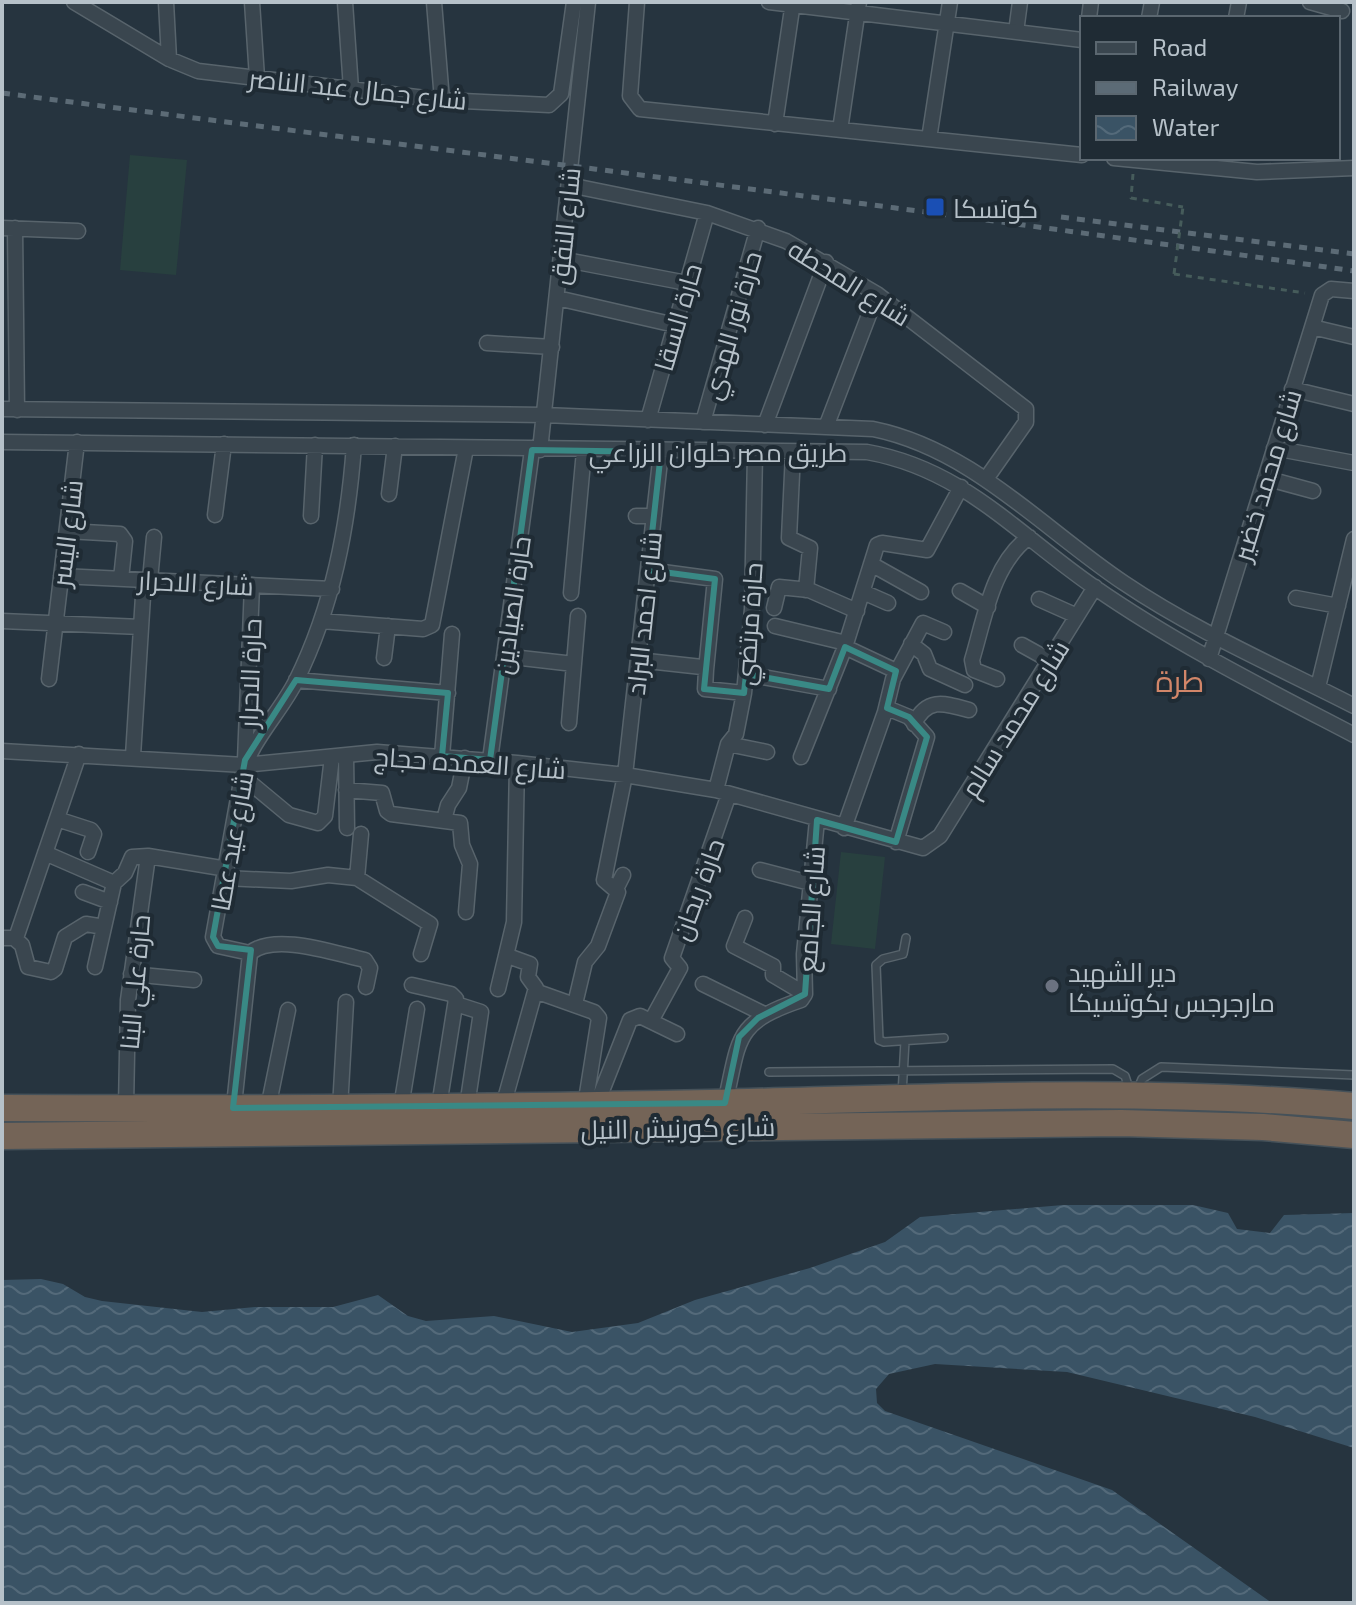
<svg xmlns="http://www.w3.org/2000/svg" width="1356" height="1605" font-family="'Exo 2',Cairo,sans-serif">
  <style>
    .grass { fill: #28403f }
    .water { fill: url(#water-waves) }
    .lines { fill: none; stroke-linecap: round; stroke-linejoin: round }
    .lane-casing { stroke: #58646c; stroke-width: 10 }
    .street-casing { stroke: #58646c; stroke-width: 17 }
    .highway-casing { stroke: #455159; stroke-width: 29 }
    .path { stroke: #465c5b; stroke-width: 3; stroke-dasharray: 6 6; stroke-linecap: butt }
    .lane { stroke: #3a464f; stroke-width: 7 }
    .street { stroke: #3a464f; stroke-width: 14 }
    .highway { stroke: #746457; stroke-width: 26 }
    .rail { stroke: #5c6b76; stroke-width: 5; stroke-dasharray: 8 8; stroke-linecap: butt }
    .path-bridge { stroke: #465c5b; stroke-width: 3; stroke-dasharray: 6 6; stroke-linecap: butt }
    .marked { fill: none; stroke: #398985; stroke-width: 6; stroke-linejoin: round }
    .transit-dot { fill: #1a4fb4; stroke: #1f2b34; stroke-width: 3 }
    .worship-dot { fill: #6b7280; stroke: #1f2b34; stroke-width: 3 }
    .labels { text-anchor: middle; dominant-baseline: central; stroke-width: 8; stroke-linejoin: round; paint-order: stroke }
    .street-label { font-size: 26px; fill: #b6c1c9; stroke: #1f2b34 }
    .poi-label { font-size: 26px; fill: #b6c1c9; stroke: #1f2b34; text-anchor: start }
    .quarter-label { font-size: 30px; fill: #d28669; stroke: #1f2b34 }
  </style>
  <defs>
    <pattern id="water-waves" width="16" height="10" patternUnits="userSpaceOnUse" patternTransform="scale(2)"><rect width="16" height="10" fill="#3a5365"/><path d="M0 5q4-4 8 0t8 0" fill="none" stroke="#546a7a"/></pattern>
  </defs>
  <rect width="100%" height="100%" fill="#26343f"/>
  <path class="grass" d="M 130,155 L 187,160 L 176,275 L 120,270 Z
    M 841,852 L 885,857 L 875,949 L 831,944 Z"/>
  <path class="water" d="M 1063,1205 L 1193,1205 L 1228,1213 L 1237,1229 L 1270,1233 L 1284,1215 L 1354,1213 L 1354,1448 L 1255,1417 L 1067,1372 L 935,1364 L 889,1374 L 876,1389 L 877,1403 L 885,1411 L 1112,1490 L 1272,1603 L 2,1603 L 2,1280 L 41,1279 L 63,1284 L 85,1297 L 102,1301 L 202,1312 L 255,1307 L 333,1307 L 378,1295 L 408,1316 L 426,1321 L 494,1316 L 572,1332 L 638,1323 L 695,1300 L 810,1268 L 885,1242 L 920,1217 Z"/>
  <g class="lines">
    <g class="lane-casing">
      <path id="lane" d="M 906,938 L 903,954 L 883,959 L 876,965 L 879,1040 L 884,1042 L 944,1038
        M 769,1072 L 1113,1069 L 1125,1076 L 1130,1091
        M 1137,1091 L 1142,1079 L 1161,1067 L 1354,1075
        M 902,1094 L 905,1041"/>
    </g>
    <g class="street-casing">
      <path id="street" d="M 74,2 L 169,59 L 198,71 L 442,100 L 549,105 L 561,94 L 574,2
        M 166,2 L 169,59
        M 252,2 L 257,78
        M 345,2 L 351,89
        M 434,2 L 442,100
        M 637,2 L 630,96 L 640,109 L 1082,155
        M 769,2 L 1082,40
        M 1310,2 L 1342,11
        M 1089,18 L 1091,2
        M 1149,18 L 1152,2
        M 1236,18 L 1239,2
        M 1016,32 L 1020,2
        M 775,124 L 793,2
        M 840,130 L 859,2
        M 929,139 L 950,2
        M 1114,158 L 1257,172 L 1354,168
        M 569,185 L 707,213 L 786,241 L 877,294 L 1026,409 L 1026,422 L 986,479
        M 2,228 L 78,231
        M 15,228 L 17,410
        M 561,259 L 687,283
        M 557,298 L 675,325
        M 1312,327 L 1354,337
        M 487,343 L 552,347
        M 1292,389 L 1354,404
        M 2,409 L 544,415 L 873,429 C 972,449 1043,529 1124,583 C 1195,631 1278,667 1354,706
        M 648,420 L 707,213
        M 703,422 L 758,228
        M 765,425 L 826,262
        M 826,427 L 877,294
        M 2,442 L 867,452 C 963,469 1017,534 1094,587 C 1176,644 1266,689 1354,735
        M 1274,448 L 1354,463
        M 540,450 L 588,2
        M 793,453 L 789,538 L 810,548 L 806,590
        M 1265,478 L 1313,491
        M 389,494 L 395,446
        M 215,515 L 224,444
        M 311,516 L 315,445
        M 636,516 L 654,516
        M 67,531 L 120,534 L 125,541 L 121,579
        M 871,564 L 921,592
        M 648,570 L 715,579 L 706,670
        M 61,576 L 332,589
        M 150,580 L 154,537
        M 960,591 L 988,607
        M 863,592 L 888,603
        M 571,593 L 584,451
        M 1296,598 L 1338,606
        M 1039,599 L 1077,616
        M 774,608 L 779,587 L 809,590 L 857,611
        M 2,621 L 141,627
        M 321,621 L 423,629 L 432,625 L 466,448
        M 775,626 L 846,643
        M 911,644 L 924,654 L 930,669 L 965,685
        M 1022,645 L 1049,660
        M 845,647 L 896,671
        M 504,656 L 574,664
        M 384,658 L 388,626
        M 1209,659 L 1322,295 L 1331,289 L 1354,291
        M 638,660 L 702,667 L 706,670 L 705,689 L 744,693
        M 746,674 L 829,689
        M 49,679 L 77,442
        M 997,679 L 974,670 L 972,660 C 985,617 992,565 1029,537
        M 296,680 L 448,693
        M 1318,687 L 1354,539
        M 887,708 L 909,717 L 927,737 L 896,842
        M 569,723 L 578,616
        M 914,724 C 927,697 944,703 969,710
        M 728,744 L 767,752
        M 2,751 L 244,765 L 377,752 L 517,763 L 625,775 L 716,790 L 923,848 L 940,836 L 1095,587
        M 133,756 L 144,580
        M 346,756 L 347,828
        M 442,756 L 452,634
        M 801,757 L 845,647 L 877,545 L 882,543 L 927,550 L 961,487
        M 245,760 L 252,585
        M 490,760 L 532,450
        M 242,776 L 289,815 L 318,823 L 325,816 L 332,757
        M 346,790 L 382,793 L 387,811 L 391,814 L 460,823 L 462,845 L 470,864 L 466,912
        M 716,790 L 728,744 L 736,734 L 744,693 L 752,609 L 755,453
        M 57,819 L 91,830 L 94,834 L 88,852
        M 444,820 L 448,805 L 459,788 L 465,758
        M 844,828 L 885,712 L 893,679 L 923,623 L 944,632
        M 45,853 L 114,883
        M 760,870 L 810,883
        M 225,878 L 291,881 L 328,875 L 357,878 L 430,924 L 421,954
        M 357,878 L 361,834
        M 616,889 L 623,875
        M 83,892 L 110,902
        M 745,918 L 734,946 L 773,966 L 773,975 L 805,994
        M 2,938 L 16,938 L 79,754
        M 15,939 L 22,945 L 28,967 L 51,972 L 55,969 L 65,937 L 86,924 L 104,927
        M 250,953 C 275,932 336,954 365,960 L 370,968 L 366,987
        M 95,967 L 114,883 L 125,873 L 132,857 L 148,856 L 227,869
        M 131,974 L 194,980
        M 703,984 L 764,1014
        M 412,985 L 451,994 L 456,999 L 439,1106
        M 498,989 L 514,922 L 517,763
        M 535,991 L 594,1012 L 599,1018 L 585,1106
        M 456,1004 L 481,1012 L 467,1106
        M 575,1004 L 585,962 L 598,946 L 618,892 L 604,880 L 625,775 L 661,452
        M 651,1021 L 680,968 L 672,958 L 729,794
        M 725,1103 C 740,1039 733,1023 801,1000 L 805,994 L 804,954 L 817,820
        M 503,1106 L 536,988 L 528,977 L 530,964 L 508,956
        M 596,1106 L 630,1020 L 640,1016 L 677,1034
        M 401,1107 L 417,1009
        M 126,1108 L 128,1000 L 148,856
        M 268,1108 L 288,1010
        M 340,1108 L 346,1002
        M 233,1115 L 250,953 L 218,946 L 213,937 L 242,776 C 250,741 280,713 296,681 C 333,606 348,527 354,445"/>
    </g>
    <g class="highway-casing">
      <path id="highway" d="M 2,1108 C 238,1109 473,1108 709,1103 C 923,1098 1140,1087 1354,1106
        M 2,1136 L 1121,1123 L 1263,1127 L 1354,1135"/>
    </g>
    <path class="path" d="M 1133,174 L 1131,198 L 1183,207
      M 1174,274 L 1305,293"/>
    <use href="#lane" class="lane"/>
    <use href="#street" class="street"/>
    <use href="#highway" class="highway"/>
    <path class="rail" d="M 2,93 C 453,152 904,206 1354,271
      M 1061,217 L 1354,254"/>
    <path class="path-bridge" d="M 1174,274 L 1183,207"/>
  </g>
  <path class="marked" d="M 532,450 L 661,452 L 648,570 L 715,579 L 704,689 L 744,693 L 746,674 L 829,689 L 845,647 L 896,671 L 887,708 L 909,717 L 927,737 L 896,842 L 817,820 L 805,994 L 758,1018 L 739,1037 L 725,1103 L 233,1108 L 251,950 L 218,946 L 213,937 L 245,760 L 296,680 L 448,693 L 442,756 L 490,760 Z"/>
  <rect class="transit-dot" x="925" y="197" width="20" height="20" rx="4"/>
  <circle class="worship-dot" cx="1052" cy="986" r="8"/>
  <g class="labels">
    <g class="street-label">
      <text transform="translate(358 88) rotate(6)">شارع جمال عبد الناصر</text>
      <text transform="translate(564 226) rotate(-84)">شارع النفق</text>
      <text transform="translate(850 282) rotate(32)">شارع المحطه</text>
      <text transform="translate(677 317) rotate(-74)">حارة السقا</text>
      <text transform="translate(731 325) rotate(-74)">حارة نور الهدي</text>
      <text x="718" y="451">طريق مصر حلوان الزراعي</text>
      <text transform="translate(1266 475) rotate(-73)">شارع محمد خضير</text>
      <text transform="translate(66 533) rotate(-83)">شارع اليسر</text>
      <text transform="translate(196 582) rotate(3)">شارع الاحرار</text>
      <text transform="translate(511 605) rotate(-82)">حارة الصيادين</text>
      <text transform="translate(643 613) rotate(-84)">شارع احمد البراد</text>
      <text transform="translate(748 624) rotate(-86)">حارة مرتضي</text>
      <text transform="translate(249 673) rotate(-88)">حارة الاحرار</text>
      <text transform="translate(1014 718) rotate(-58)">شارع محمد سالم</text>
      <text transform="translate(470 762) rotate(4)">شارع العمده حجاج</text>
      <text transform="translate(231 841) rotate(-80)">شارع عيد عطا</text>
      <text transform="translate(697 889) rotate(-70)">حارة ريحان</text>
      <text transform="translate(810 909) rotate(-86)">شارع الجامع</text>
      <text transform="translate(134 982) rotate(-85)">حارة علي البنا</text>
      <text transform="translate(678 1127) rotate(-1)">شارع كورنيش النيل</text>
    </g>
    <g class="poi-label">
      <text x="953" y="207">كوتسكا</text>
      <text x="1068" y="971">دير الشهيد<tspan x="1068" dy="30">مارجرجس بكوتسيكا</tspan></text>
    </g>
    <g class="quarter-label">
      <text x="1180" y="680">طرة</text>
    </g>
  </g>
  <rect width="1356" height="1605" fill="none" stroke="#b6c1c9" stroke-width="8"/>
  <rect x="1080" y="16" width="260" height="144" fill="#1f2b34" stroke="#5b6770" stroke-width="2"/>
  <rect x="1096" y="42" width="40" height="12" fill="#3a464f" stroke="#5b6770" stroke-width="2"/>
  <text x="1152" y="56" font-size="24" fill="#b6c1c9">Road</text>
  <rect x="1096" y="82" width="40" height="12" fill="#5c6b76" stroke="#5b6770" stroke-width="2"/>
  <text x="1152" y="96" font-size="24" fill="#b6c1c9">Railway</text>
  <rect x="1096" y="116" width="40" height="24" fill="url(#water-waves)" stroke="#5b6770" stroke-width="2"/>
  <text x="1152" y="136" font-size="24" fill="#b6c1c9">Water</text>
</svg>
